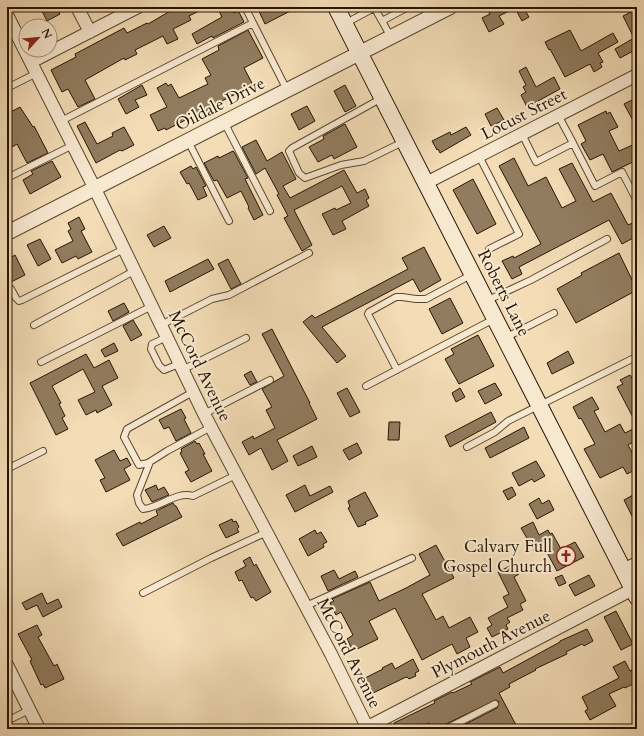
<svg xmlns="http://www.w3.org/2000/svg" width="644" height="736" font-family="Cardo,serif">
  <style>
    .building { fill: #917c5f; stroke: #271500 }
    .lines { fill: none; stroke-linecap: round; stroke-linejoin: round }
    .service-casing { stroke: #5a472e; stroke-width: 8 }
    .minor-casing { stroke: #5a472e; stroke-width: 14 }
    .tertiary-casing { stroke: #5a472e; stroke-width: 16 }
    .secondary-casing { stroke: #271500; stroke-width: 18 }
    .service { stroke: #f7e8d0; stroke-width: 6 }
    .minor { stroke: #f7e8d0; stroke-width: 12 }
    .tertiary { stroke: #f7e8d0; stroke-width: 14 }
    .secondary { stroke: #f7e8d0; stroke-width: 16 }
    .labels { text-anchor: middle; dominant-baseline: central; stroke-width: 4; stroke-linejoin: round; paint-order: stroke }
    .street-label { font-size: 17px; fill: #271500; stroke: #f7e8d0 }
    .poi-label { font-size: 17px; fill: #271500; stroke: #f7e8d0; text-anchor: end }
  </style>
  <rect width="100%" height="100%" fill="#f3dcb6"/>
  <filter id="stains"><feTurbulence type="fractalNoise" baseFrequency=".005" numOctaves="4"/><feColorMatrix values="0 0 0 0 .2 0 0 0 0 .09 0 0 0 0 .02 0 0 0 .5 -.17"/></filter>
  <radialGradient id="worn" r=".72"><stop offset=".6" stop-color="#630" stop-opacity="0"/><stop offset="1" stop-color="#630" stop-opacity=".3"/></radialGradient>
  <path class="building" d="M 40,7 L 56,7 L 60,14 L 47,21 Z
    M 177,7 L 207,7 L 189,16 L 191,20 L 173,29 L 178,39 L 167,44 L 163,36 L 135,50 L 137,54 L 125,60 L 124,58 L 85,80 L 95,99 L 78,107 L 68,89 L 62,92 L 51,70 L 76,57 L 75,54 L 124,28 L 127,33 L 147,23 L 148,24 Z
    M 217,7 L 231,7 L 234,13 L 238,10 L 244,22 L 213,38 L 212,36 L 197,44 L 192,34 L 222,17 Z
    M 257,7 L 298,7 L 265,24 Z
    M 496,7 L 523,7 L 529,17 L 522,21 L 515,8 L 499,16 L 504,24 L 489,32 L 482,18 L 490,14 L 488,11 Z
    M 637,9 L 637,49 L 620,58 L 615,49 L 634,38 L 623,16 Z
    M 248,30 L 263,58 L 244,68 L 253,85 L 166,130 L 165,128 L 158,131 L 150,115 L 167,107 L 157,88 L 166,83 L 168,86 L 171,84 L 179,98 L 208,84 L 205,78 L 211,75 L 202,59 L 219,50 L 218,46 Z
    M 570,30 L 581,51 L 613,33 L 618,42 L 598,53 L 603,62 L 600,63 L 602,67 L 594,72 L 590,64 L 565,77 L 550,49 L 549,50 L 545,42 Z
    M 526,67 L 536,87 L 554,77 L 560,89 L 527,107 L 521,95 L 526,92 L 523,87 L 526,85 L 519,71 Z
    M 142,85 L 147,95 L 135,100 L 139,107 L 126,114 L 118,99 Z
    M 345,85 L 356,106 L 345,112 L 334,91 Z
    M 634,99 L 637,105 L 637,128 L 624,104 Z
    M 307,106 L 315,121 L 299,130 L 291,114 Z
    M 20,107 L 33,127 L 34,126 L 48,153 L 27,163 L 17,144 L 7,150 L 7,114 Z
    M 497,108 L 504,120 L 491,126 L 485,114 Z
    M 606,111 L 607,114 L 610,112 L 618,127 L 609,131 L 619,151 L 637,143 L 637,160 L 612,172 L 603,154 L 590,160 L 581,144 L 586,141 L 578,125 Z
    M 85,122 L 97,144 L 113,136 L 112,133 L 124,127 L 134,145 L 122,151 L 120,150 L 96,163 L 77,126 Z
    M 345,124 L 357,147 L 334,159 L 332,155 L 318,162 L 309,147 L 324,139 L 323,136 Z
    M 466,127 L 471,135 L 440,153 L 438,149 L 437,150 L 432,141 L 450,132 L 451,135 Z
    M 256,140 L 267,161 L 282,152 L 296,179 L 283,186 L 290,198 L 344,170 L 357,193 L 365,189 L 369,198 L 366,200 L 369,206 L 342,221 L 346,229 L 333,235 L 322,214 L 335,208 L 336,210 L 351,203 L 342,186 L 294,210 L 312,245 L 302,251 L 284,218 L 288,216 L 277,195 L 279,194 L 265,168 L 256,174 L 242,147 Z
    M 233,151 L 234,152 L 248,178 L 245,179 L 263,215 L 254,220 L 248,208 L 249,207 L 241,191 L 227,198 L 217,180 L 214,181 L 204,163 L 218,156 L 219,158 Z
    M 514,158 L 528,186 L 546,177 L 562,208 L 576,201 L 559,169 L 572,163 L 593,202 L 611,193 L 628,225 L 637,221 L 637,236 L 622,244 L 609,220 L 519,267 L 522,274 L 512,279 L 502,261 L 513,256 L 514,258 L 541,244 L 499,166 Z
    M 52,161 L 61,177 L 30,194 L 23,180 L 33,174 L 31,171 Z
    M 191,166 L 193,169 L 196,167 L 206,186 L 203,187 L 207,196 L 198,200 L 189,183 L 187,184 L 180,172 Z
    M 473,179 L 496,224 L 477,234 L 453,190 Z
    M 79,217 L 85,229 L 81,231 L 92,252 L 78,259 L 76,256 L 62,263 L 55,250 L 73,241 L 68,231 L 71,229 L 68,223 Z
    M 164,226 L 171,238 L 154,247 L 147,235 Z
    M 40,239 L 51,259 L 38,266 L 27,245 Z
    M 424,247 L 441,280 L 420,292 L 413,279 L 322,327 L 346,356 L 337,363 L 303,322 L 312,315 L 315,318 L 408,269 L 402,258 Z
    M 619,253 L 637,290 L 576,323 L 557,289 L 582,275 L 581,273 Z
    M 15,255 L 25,275 L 7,284 L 7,260 Z
    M 208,259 L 214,269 L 170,292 L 165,281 Z
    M 228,259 L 241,284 L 231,289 L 218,264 Z
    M 450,298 L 463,323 L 442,334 L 429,309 Z
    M 124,303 L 129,312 L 113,321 L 108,311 Z
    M 133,320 L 142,335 L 131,341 L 123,326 Z
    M 272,329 L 310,403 L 309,403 L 317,419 L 277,440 L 288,461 L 272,470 L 261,448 L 249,455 L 242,442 L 253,436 L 254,439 L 275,428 L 266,410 L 272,407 L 262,389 L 284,376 L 262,334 Z
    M 478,335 L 494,366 L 459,384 L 445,359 L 454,354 L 451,349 Z
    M 114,343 L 118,351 L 105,357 L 101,350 Z
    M 568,351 L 574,363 L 552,374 L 547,363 Z
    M 86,354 L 94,368 L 109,360 L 118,378 L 102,386 L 112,405 L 97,413 L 96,410 L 86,415 L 78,400 L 95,392 L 83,369 L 52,386 L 61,403 L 59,404 L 65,416 L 62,418 L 68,429 L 56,435 L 30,383 Z
    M 251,371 L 257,382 L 250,385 L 244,375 Z
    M 630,375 L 637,387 L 637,425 L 617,387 L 623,384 L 620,380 Z
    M 495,383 L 502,395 L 485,404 L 478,391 Z
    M 347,388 L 360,412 L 350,417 L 337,393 Z
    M 460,388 L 465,397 L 456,402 L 452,393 Z
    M 592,397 L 599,409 L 594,411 L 605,432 L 620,424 L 625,433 L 637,427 L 637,440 L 628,445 L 637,462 L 637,469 L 627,474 L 623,467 L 600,478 L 584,449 L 595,444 L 581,418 L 579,419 L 573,407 Z
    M 181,409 L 186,418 L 184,419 L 191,433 L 176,441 L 169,427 L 164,429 L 159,420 Z
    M 491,412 L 496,422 L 450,447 L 445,436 Z
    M 389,422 L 400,422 L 399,440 L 388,440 Z
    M 524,427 L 529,438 L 490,458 L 485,448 Z
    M 195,441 L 197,444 L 199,443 L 205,454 L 203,454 L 212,471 L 191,482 L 185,472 L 189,470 L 180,453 L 182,452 L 181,449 Z
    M 357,443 L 362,453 L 349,460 L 343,450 Z
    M 312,446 L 317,457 L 298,466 L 293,456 Z
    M 114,450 L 120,461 L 127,458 L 131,465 L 124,469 L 130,480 L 106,492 L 100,480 L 105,478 L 95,460 Z
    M 536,461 L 545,476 L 534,482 L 532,479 L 519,486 L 512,473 Z
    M 156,485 L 158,490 L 164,487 L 169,495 L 152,502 L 145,490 Z
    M 305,485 L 310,496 L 330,486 L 333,492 L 295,512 L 286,495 Z
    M 512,487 L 516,495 L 508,500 L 503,491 Z
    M 365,492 L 378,516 L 365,522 L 366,524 L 358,527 L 348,508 L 350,507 L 348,501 Z
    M 633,495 L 637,503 L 637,526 L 624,500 Z
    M 539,498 L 542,504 L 549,500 L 554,510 L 537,519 L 529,504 Z
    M 173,503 L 175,506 L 176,506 L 182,517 L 123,546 L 116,534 L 140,522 L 141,524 L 158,515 L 156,511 Z
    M 232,519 L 233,522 L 236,521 L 239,527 L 237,529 L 239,532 L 226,538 L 219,525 Z
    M 533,522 L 539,535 L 548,530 L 550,534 L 552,533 L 561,549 L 575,542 L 584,557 L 557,571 L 544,547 L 535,552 L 521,528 Z
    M 315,530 L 317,534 L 321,532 L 327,542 L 323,544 L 324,547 L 308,556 L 299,539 Z
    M 436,545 L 454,578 L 422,594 L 436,620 L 443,616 L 449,628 L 470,617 L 478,632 L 466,638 L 470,647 L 457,654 L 452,644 L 422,660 L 395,608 L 369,621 L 378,639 L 353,651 L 347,639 L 353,635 L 341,612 L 336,615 L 330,603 L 334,601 L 332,599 L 370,582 L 379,601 L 406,588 L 430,575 L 419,554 Z
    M 250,557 L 254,566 L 256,564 L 271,592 L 256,601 L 253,597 L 251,598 L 242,580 L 239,581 L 235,572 L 246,566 L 243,561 Z
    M 514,564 L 519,574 L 514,577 L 526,601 L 520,604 L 523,610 L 507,618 L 510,622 L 506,625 L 508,629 L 492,637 L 487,628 L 492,625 L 488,618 L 508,607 L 503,597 L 509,594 L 498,572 Z
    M 334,570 L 339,579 L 355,571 L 358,577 L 328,591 L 321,576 Z
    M 562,575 L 566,583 L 559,586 L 555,578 Z
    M 589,575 L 595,586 L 575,596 L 569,585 Z
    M 42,593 L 47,604 L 58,599 L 62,607 L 43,617 L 37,605 L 26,610 L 22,603 Z
    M 616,611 L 633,644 L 621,650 L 604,617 Z
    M 37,625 L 42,635 L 38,637 L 54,666 L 57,664 L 64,679 L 45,688 L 43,684 L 41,685 L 30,661 L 32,660 L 18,634 Z
    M 587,629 L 593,641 L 584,646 L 582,644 L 566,652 L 567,654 L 535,669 L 536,670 L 509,684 L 510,687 L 499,693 L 516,725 L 508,729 L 456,729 L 497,708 L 499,702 L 496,700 L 444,725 L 442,729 L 432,729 L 429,723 L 418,729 L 397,729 L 394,723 L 435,703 L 434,701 L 452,692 L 453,693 L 472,684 L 470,682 L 500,667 L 503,673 L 560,642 L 560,641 Z
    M 413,659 L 419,671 L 415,673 L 416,676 L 409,679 L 407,677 L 404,678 L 371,694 L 363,679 L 383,669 L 382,668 L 392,663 L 395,669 Z
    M 625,661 L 630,671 L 637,667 L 637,682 L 625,688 L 624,687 L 609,694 L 616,706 L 590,720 L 585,711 L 588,709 L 582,697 L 619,678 L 613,667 Z"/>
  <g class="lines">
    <g class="service-casing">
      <path id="service" d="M 245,7 L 287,90
        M 374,7 L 391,37
        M 424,7 L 429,17
        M 382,21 L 408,7
        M 346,23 L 374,8
        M 7,88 L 37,73
        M 382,98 L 292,148 L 289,151 L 299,173 L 305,178 L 341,165 L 364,161 L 403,142
        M 61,121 L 253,23
        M 224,122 L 270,211
        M 522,134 L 536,162 L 573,143 L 558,115
        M 188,141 L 229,221
        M 573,143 L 595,186 L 622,172 L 637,201
        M 479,156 L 519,234 L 489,249
        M 7,178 L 73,145
        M 11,289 L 16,298 L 19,301 L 22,300 L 124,249
        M 486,301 L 531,280 L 607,239
        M 34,325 L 134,271
        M 161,325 L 212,299 L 229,295 L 309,253
        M 167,337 L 152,344 L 151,349 L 159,365 L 164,370 L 179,364
        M 505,338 L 554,313
        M 41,362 L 152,306
        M 182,370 L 246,338
        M 397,370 L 368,314 L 369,312 L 396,297 L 402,297 L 416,299 L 426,299 L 471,275
        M 366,386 L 494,319
        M 193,392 L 127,429 L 124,437 L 139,465 L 148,463 L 167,451 L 211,427
        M 204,414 L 270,380
        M 467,447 L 495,432 L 508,421 L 634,358
        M 150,462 L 137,495 L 139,503 L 143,509 C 160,508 176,491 193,496 L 236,475
        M 7,469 L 43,451
        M 143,593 L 211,558 L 267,532
        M 306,606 L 412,558
        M 7,721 L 29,710
        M 446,729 L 495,704"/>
    </g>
    <g class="minor-casing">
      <path id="minor" d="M 77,7 L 90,32
        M 7,15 L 95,189 L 204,414 L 331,654 L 368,729
        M 31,62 L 138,7
        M 426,183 L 637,75
        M 623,570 L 637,563
        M 7,665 L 39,729
        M 364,729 L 633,589"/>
    </g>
    <g class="tertiary-casing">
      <path id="tertiary" d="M 7,233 L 450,7"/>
    </g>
    <g class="secondary-casing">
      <path id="secondary" d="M 336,7 L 637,597"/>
    </g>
    <use href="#service" class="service"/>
    <use href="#minor" class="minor"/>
    <use href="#tertiary" class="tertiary"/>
    <use href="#secondary" class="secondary"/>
  </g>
  <defs>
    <g id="church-ring" transform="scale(1)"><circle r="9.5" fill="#f7e8d0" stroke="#8f2418" stroke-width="1.5"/><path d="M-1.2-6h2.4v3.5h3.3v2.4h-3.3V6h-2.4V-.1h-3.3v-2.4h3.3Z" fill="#8f2418"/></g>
  </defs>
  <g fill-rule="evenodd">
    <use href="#church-ring" x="566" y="556"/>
  </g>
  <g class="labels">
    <g class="street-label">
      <text transform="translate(220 104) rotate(-27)">Oildale Drive</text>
      <text transform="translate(524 114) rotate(-27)">Locust Street</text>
      <text transform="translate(504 293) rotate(63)">Roberts Lane</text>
      <text transform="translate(200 366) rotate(64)">McCord Avenue</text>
      <text transform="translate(491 644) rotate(-27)">Plymouth Avenue</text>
      <text transform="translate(349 653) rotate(63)">McCord Avenue</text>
    </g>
    <g class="poi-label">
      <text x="552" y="546">Calvary Full<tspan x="552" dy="20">Gospel Church</tspan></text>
    </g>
  </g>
  <rect width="644" height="736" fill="none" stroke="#f3dcb6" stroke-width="24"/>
  <rect x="8" y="8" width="628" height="720" fill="none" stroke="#271500" stroke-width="2"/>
  <rect x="12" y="12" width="620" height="712" fill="none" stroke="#271500"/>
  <g transform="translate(38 38) rotate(63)"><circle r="19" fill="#f7e8d0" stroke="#a4947d"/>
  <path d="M0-3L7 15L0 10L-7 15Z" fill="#8f2418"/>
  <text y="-6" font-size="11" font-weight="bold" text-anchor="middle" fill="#271500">N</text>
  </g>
  <rect width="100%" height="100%" filter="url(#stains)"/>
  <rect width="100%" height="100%" fill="url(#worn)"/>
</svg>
